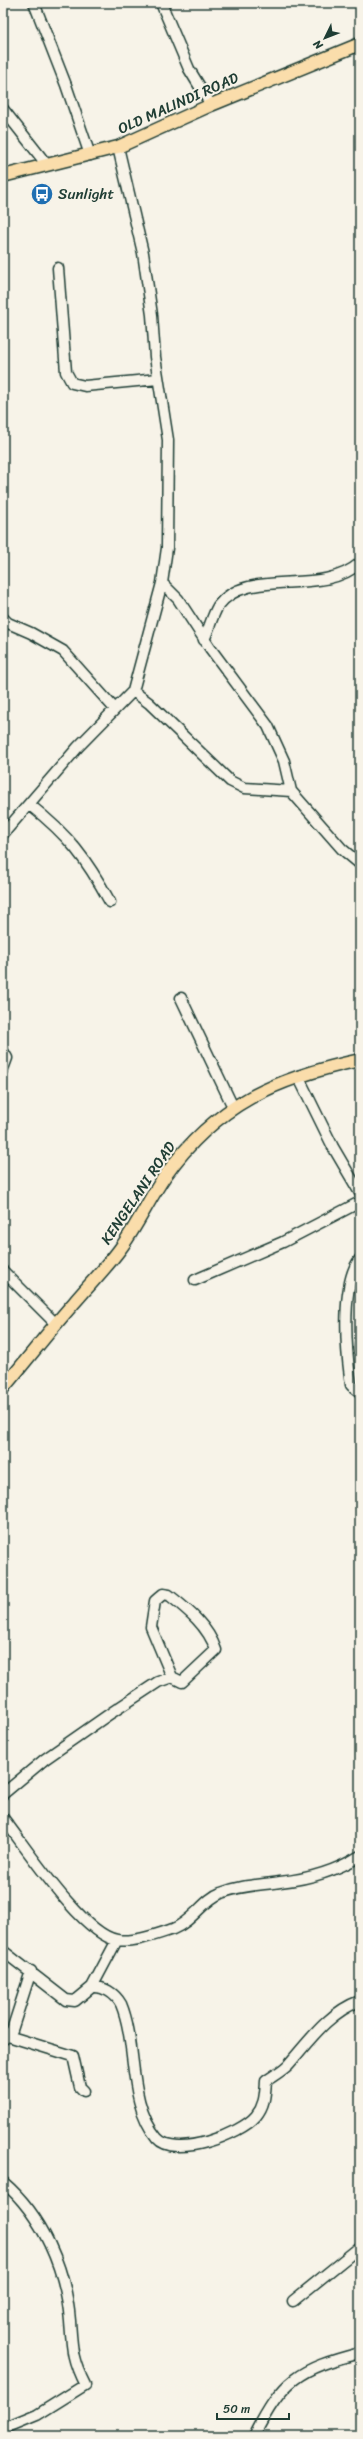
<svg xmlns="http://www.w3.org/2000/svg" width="363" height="2439" font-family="Sriracha,sans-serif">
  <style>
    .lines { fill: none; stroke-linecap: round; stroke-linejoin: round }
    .minor-casing { stroke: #1f3d34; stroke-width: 13 }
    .major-casing { stroke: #1f3d34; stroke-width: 15 }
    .minor { stroke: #f7f3e8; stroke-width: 10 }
    .major { stroke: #faddab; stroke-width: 12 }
    .labels { text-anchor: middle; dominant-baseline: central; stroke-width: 4; stroke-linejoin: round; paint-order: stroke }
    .street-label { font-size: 15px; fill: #1f3d34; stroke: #f7f3e8 }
    .poi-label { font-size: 15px; fill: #1f3d34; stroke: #f7f3e8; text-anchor: start }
  </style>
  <rect width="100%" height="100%" fill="#f7f3e8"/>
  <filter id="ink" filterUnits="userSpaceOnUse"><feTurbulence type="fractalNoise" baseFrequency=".025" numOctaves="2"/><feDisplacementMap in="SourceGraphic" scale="8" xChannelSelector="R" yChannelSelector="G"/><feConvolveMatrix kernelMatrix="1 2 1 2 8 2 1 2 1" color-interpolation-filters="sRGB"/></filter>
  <g filter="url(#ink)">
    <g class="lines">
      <g class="minor-casing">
        <path id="minor" d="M 34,3 L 66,85 L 90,155
          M 161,3 L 189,69 L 211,105
          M 3,109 L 47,165
          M 58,268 L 66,372 L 72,383 L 85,386 L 158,379
          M 162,583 L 178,599 L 210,648 L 268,726 L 284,761 L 291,791 L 342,849 L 360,864
          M 3,618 L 8,623 L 31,633 L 63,651 L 114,708
          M 204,640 C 209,629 212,616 218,606 C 247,566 321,598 360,563
          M 133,691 L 149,703 L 230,781 L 244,788 L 291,791
          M 30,805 C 69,836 86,858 110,902
          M 3,834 L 78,747 L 133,691 L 162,583 L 167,548 L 168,440 L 155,357 L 152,315 L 143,253 L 118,147
          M 181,998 L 233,1107
          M 3,1051 L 7,1058 L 3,1069
          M 298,1076 L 333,1147 L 360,1193
          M 360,1259 C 341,1282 346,1348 350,1377 L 351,1385 L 360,1392
          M 3,1271 L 56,1324
          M 195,1280 L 283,1242 L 360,1202
          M 163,1594 L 169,1595 C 188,1610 208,1626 216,1650 L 182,1682 L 172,1677 L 151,1627 L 155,1601 Z
          M 3,1794 L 45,1759 L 111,1713 L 158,1682 L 172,1677
          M 3,1818 C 25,1846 83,1935 117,1940 C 134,1943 158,1934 173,1929 C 193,1921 204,1899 221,1893 C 241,1885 260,1885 280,1882 C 309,1879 336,1871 360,1856
          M 3,1951 L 66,2000 L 75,2001 L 92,1987 L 117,1940
          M 92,1987 C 103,1986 115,1993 121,2004 C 138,2045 127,2102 157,2138 C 175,2159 241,2134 256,2116 C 265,2105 265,2094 266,2081 C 273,2076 282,2071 288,2065 C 309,2041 329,2012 360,2001
          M 8,2036 L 73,2056 L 80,2087 L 84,2091
          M 4,2039 L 12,2030 L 31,1971
          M 3,2182 C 42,2215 66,2269 70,2321 C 72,2349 72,2360 85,2385 L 37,2415 L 3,2429
          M 293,2301 L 360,2247
          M 254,2436 C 283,2379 298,2369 360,2353"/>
      </g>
      <g class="major-casing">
        <path id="major" d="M 3,176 L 118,147 L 211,105 L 360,44
          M 3,1388 C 27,1360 49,1331 73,1304 C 89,1285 106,1268 120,1249 C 137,1226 149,1199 165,1176 C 216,1104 276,1078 360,1060"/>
      </g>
      <use href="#minor" class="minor"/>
      <use href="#major" class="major"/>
    </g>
  </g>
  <defs>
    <g id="bus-disc" transform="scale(1.15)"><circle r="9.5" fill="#1f6fb2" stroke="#f7f3e8"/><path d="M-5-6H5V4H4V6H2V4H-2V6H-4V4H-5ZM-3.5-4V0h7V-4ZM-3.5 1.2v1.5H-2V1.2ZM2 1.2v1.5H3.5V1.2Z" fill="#fff"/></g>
  </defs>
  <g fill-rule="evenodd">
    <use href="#bus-disc" x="42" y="194"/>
  </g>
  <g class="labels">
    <g class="street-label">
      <text transform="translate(178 103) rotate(-24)">OLD MALINDI ROAD</text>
      <text transform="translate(138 1193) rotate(-56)">KENGELANI ROAD</text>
    </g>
    <g class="poi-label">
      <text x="58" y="194">Sunlight</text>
    </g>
  </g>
  <rect width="363" height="2439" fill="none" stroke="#f7f3e8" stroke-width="16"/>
  <rect x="8" y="8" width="347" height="2423" fill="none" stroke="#1f3d34" stroke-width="1.5" filter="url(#ink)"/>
  <g transform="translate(325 38) rotate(227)" stroke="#f7f3e8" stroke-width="3" paint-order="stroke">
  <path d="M0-3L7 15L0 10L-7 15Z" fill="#1f3d34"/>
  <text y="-6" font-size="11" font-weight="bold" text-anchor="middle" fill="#1f3d34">N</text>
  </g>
  <path d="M217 2413v6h72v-6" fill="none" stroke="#1f3d34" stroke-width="2"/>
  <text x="223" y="2413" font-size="12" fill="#1f3d34" stroke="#f7f3e8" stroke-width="3" paint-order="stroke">50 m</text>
</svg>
